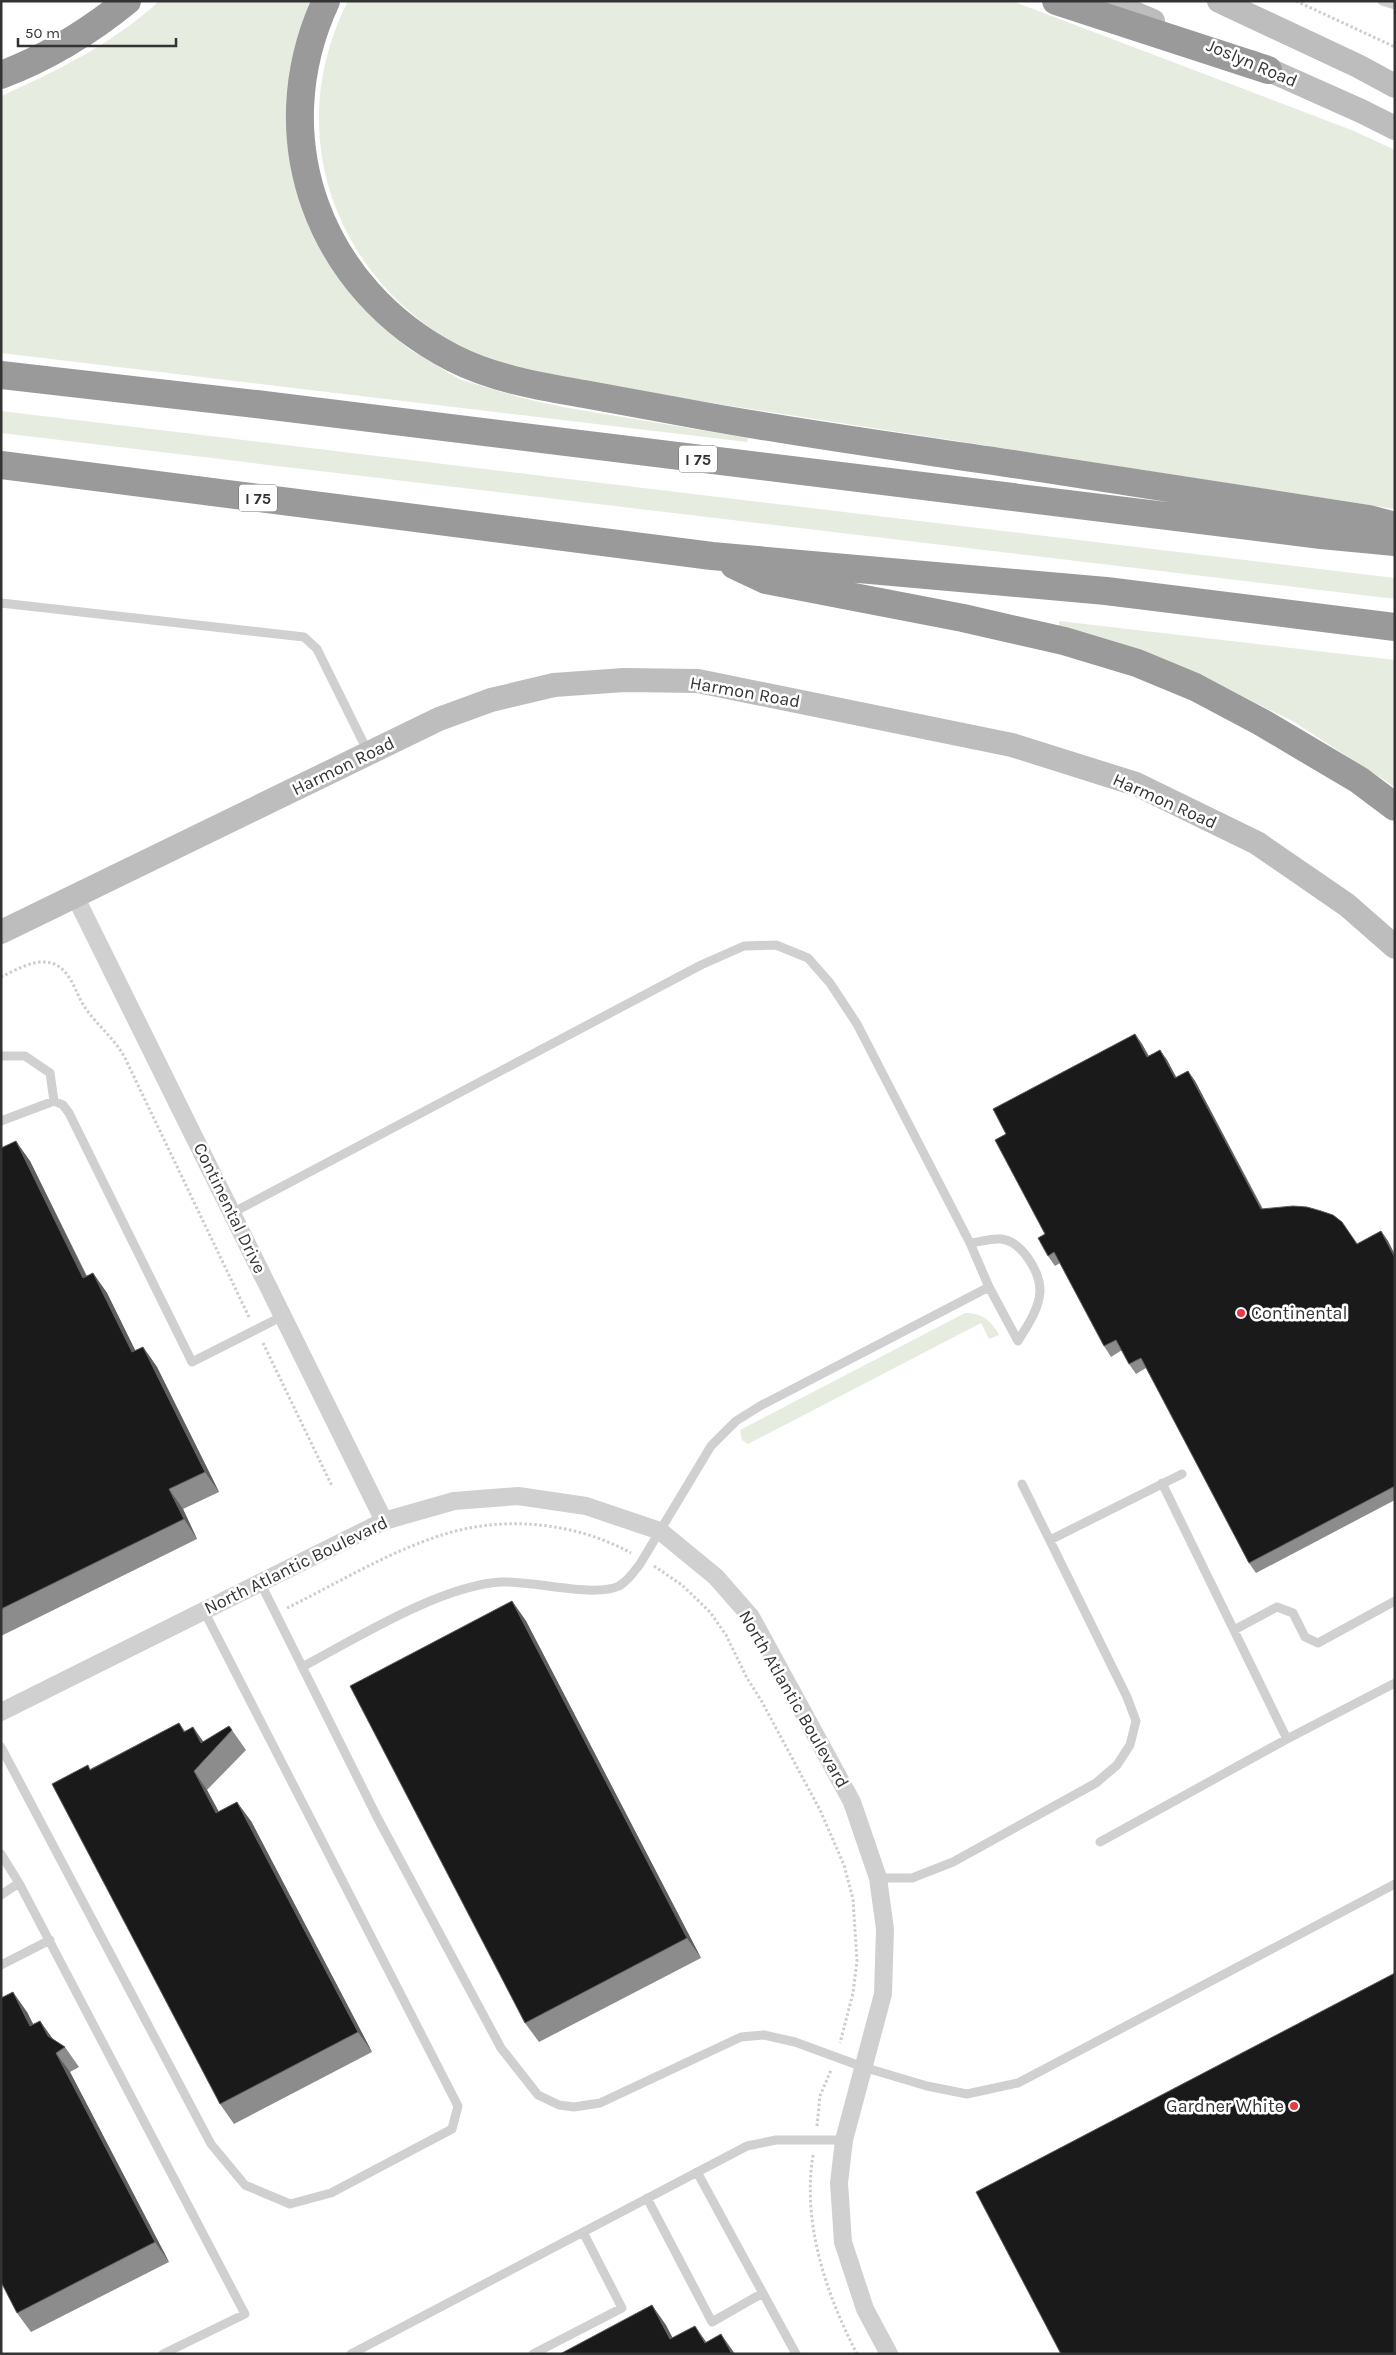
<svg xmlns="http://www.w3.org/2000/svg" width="1396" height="2355" font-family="Karla,sans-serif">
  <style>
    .green { fill: #e6ecdf }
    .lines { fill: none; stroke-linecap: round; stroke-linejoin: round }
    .path { stroke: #cdcdcd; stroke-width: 3; stroke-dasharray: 2.5 2.5; stroke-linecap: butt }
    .lane { stroke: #d0d0d0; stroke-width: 9 }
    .street { stroke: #d0d0d0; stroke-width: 18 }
    .secondary { stroke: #bdbdbd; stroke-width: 24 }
    .highway { stroke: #9a9a9a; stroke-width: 28 }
    .wall { fill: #8c8c8c }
    .shaded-wall { fill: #5f5f5f }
    .building { fill: #1a1a1a; stroke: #5f5f5f }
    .poi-dot { fill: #e63946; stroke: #fff; stroke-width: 2 }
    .labels { text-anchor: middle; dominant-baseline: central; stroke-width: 5; stroke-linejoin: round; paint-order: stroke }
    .shield { fill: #fff; stroke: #707070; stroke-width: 1 }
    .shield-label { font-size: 16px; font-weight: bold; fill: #333 }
    .street-label { font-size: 18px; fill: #333; stroke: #fff }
    .poi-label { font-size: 18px; fill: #333; stroke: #fff; text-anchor: start }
  </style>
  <rect width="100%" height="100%" fill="#fff"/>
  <path class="green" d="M 159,1 L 316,1 L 295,63 L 345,285 L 363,308 L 385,329 L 409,349 L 459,379 L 522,398 L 563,407 L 748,438 L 747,442 L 1,353 L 1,96 C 57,71 114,43 159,1 Z
    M 348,1 L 1012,1 L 1354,131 L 1395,150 L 1395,509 L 551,378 C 518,368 485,361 455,344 C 333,273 282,130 348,1 Z
    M 1,411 L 1395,578 L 1395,599 L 1,433 Z
    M 1059,621 L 1395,660 L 1395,787 L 1294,722 L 1210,680 L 1059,627 Z
    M 965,1313 C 982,1313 991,1320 999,1335 L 989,1339 L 981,1323 L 748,1444 L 742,1440 L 740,1430 Z"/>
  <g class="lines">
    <path class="path" d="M 1296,1 L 1395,47
      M 1,977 C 20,968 47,951 65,972 C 74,982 78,998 86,1009 C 98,1026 115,1039 125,1058 L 249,1317
      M 263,1343 L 332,1486
      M 654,1566 L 682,1585 L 710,1612 L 726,1635 L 747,1678 L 762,1702 L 820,1810 L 844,1865 L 853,1899 L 857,1961 L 853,1993 L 840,2043
      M 287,1608 C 338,1583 388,1552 442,1535 C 503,1515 575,1522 631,1553
      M 817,2126 L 820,2096 L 831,2070
      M 813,2155 C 802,2223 826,2294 857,2354"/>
    <path class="lane" d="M 1382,1 L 1395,5
      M 1,603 L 304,637 L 317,649 L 368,752
      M 1,1056 L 25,1056 L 50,1073 L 54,1101
      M 1,1121 L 54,1101 L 63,1105 L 69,1113 L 192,1362 L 283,1316
      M 232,1213 L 701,965 L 744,946 L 776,945 L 808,958 L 830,983 L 857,1024 L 970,1243 L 989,1287 L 1018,1341 C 1027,1326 1039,1310 1040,1291 C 1040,1272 1022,1241 1001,1239 C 991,1238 980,1242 970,1243
      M 1162,1483 L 1287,1739
      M 1050,1540 L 1182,1474
      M 260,1582 L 377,1817 L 501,2048 L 538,2095 L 559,2105 L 574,2107 L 600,2103 L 741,2037 L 764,2035 L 795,2042 L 863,2067 L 927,2086 L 967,2094 L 1018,2083 L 1395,1884
      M 1234,1630 L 1277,1607 L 1293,1613 L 1305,1637 L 1318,1643 L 1395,1601
      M 302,1667 C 357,1638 439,1586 501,1582 C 532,1580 593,1598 619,1586 C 628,1581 634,1572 640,1564 L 711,1446 L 736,1421 L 760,1406 L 989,1287
      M 1,1747 L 211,2144 L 245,2185 L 290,2204 L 331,2193 L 452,2129 L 458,2106 L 203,1609
      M 1100,1842 L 1287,1739 L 1395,1683
      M 1,1854 L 19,1883 L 245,2314 L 163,2354
      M 878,1878 L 912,1878 L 953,1862 L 1096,1783 L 1117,1765 L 1130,1745 L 1136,1721 L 1127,1697 L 1022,1484
      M 1,1895 L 19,1883
      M 1,1965 L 50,1940
      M 697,2172 L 796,2354
      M 647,2198 L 712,2322 L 763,2293
      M 351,2354 L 747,2146 L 776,2140 L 844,2140
      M 533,2354 L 622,2308 L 583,2232"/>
    <path class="street" d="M 75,896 L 384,1521
      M 1,1712 L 384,1521 L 454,1501 L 518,1496 L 586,1506 L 660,1531 L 716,1577 L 751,1617 L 852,1802 L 878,1878 L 885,1929 L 883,1994 L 844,2140 L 839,2183 L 843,2242 L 865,2309 L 889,2354"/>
    <path class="secondary" d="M 1106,1 L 1153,21
      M 1219,1 L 1358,66 L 1395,86
      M 1251,62 L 1361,111 L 1395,128
      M 1,932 L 439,719 L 491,700 L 554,685 L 624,680 L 698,681 L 1012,745 L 1136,784 L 1257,843 L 1347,905 L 1395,947"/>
    <path class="highway" d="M 326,1 C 262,139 320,290 453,358 C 494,379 539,386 584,394 C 624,401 664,409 704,416 C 809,435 914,449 1020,465 C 1136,482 1252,501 1369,519 L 1395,526
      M 1056,1 L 1268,70
      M 1,75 C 46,58 89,32 127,1
      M 1,375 L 256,404 L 1321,535 L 1395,542
      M 1,465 L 712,556 L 1106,591 L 1395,627
      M 734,565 L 766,580 L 963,618 L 1064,641 L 1137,663 L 1195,687 L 1261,722 L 1359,780 L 1395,807"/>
  </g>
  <path class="wall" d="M 1135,1034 L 1142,1044 L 1149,1056 L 1160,1050 L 1167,1060 L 1176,1077 L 1188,1071 L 1195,1081 L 1263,1209 L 1357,1244 L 1381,1231 L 1388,1241 L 1395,1255 L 1395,1500 L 1256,1573 L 1249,1563 L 1146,1368 L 1136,1374 L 1129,1364 L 1122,1350 L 1111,1357 L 1104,1346 L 1060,1263 L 1055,1266 L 1048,1256 L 1045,1234 Z
    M 1,1148 L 30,1161 L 87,1276 L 93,1273 L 107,1293 L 135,1351 L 143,1347 L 157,1367 L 219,1492 L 183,1509 L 197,1539 L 1,1636 Z
    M 512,1601 L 526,1621 L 701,1958 L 539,2042 L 525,2023 Z
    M 179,1723 L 185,1731 L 193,1727 L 203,1742 L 232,1730 L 246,1750 L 207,1790 L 218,1811 L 251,1821 L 372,2052 L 234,2124 L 220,2104 L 90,1769 Z
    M 27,2012 L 33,2024 L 40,2021 L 53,2039 L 65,2047 L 79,2067 L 70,2072 L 169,2262 L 31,2332 L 17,2313 Z"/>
  <path class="shaded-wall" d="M 1135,1034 L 1142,1044 L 1154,1067 L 1147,1057 Z
    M 1160,1050 L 1167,1060 L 1182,1088 L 1175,1078 Z
    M 1188,1071 L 1195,1081 L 1268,1220 L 1261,1209 Z
    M 16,1141 L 30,1161 L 97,1298 L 83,1278 Z
    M 1381,1231 L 1388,1241 L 1395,1255 L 1395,1258 Z
    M 93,1273 L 107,1293 L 146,1372 L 132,1352 Z
    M 143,1347 L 157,1367 L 219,1492 L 205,1472 Z
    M 169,1489 L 183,1509 L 197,1539 L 184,1519 Z
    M 512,1601 L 526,1621 L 701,1958 L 687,1938 Z
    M 193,1727 L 207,1747 L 201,1743 Z
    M 194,1771 L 207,1790 L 230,1832 L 216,1813 Z
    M 237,1802 L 251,1821 L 372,2052 L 358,2032 Z
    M 13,1992 L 27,2012 L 44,2046 L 30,2026 Z
    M 40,2021 L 54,2041 L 48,2036 Z
    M 56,2053 L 70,2072 L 169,2262 L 155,2242 Z
    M 652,2305 L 666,2325 L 681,2354 L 670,2339 Z
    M 695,2326 L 709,2346 L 705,2343 Z
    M 721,2334 L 735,2354 L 732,2354 Z"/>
  <path class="building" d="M 1135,1034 L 1147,1057 L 1160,1050 L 1175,1078 L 1188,1071 L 1261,1209 L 1293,1206 L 1307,1207 L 1321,1211 L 1333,1215 L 1342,1222 L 1357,1244 L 1381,1231 L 1395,1258 L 1395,1486 L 1249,1563 L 1141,1358 L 1129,1364 L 1116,1340 L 1104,1346 L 1054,1252 L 1048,1256 L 1038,1238 L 1045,1234 L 995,1140 L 1006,1134 L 993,1109 Z
    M 16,1141 L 83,1278 L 93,1273 L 132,1352 L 143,1347 L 205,1472 L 169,1489 L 184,1519 L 1,1609 L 1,1148 Z
    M 512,1601 L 687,1938 L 525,2023 L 350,1686 Z
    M 179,1723 L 184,1732 L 193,1727 L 201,1743 L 229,1726 L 232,1730 L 194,1771 L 216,1813 L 237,1802 L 358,2032 L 220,2104 L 52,1784 L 88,1765 L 90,1770 Z
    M 1395,1973 L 1395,2354 L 1061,2354 L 976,2192 Z
    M 13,1992 L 30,2026 L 40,2021 L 48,2036 L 65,2047 L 56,2053 L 155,2242 L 17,2313 L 1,2282 L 1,1998 Z
    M 652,2305 L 670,2339 L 695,2326 L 705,2343 L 721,2334 L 732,2354 L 560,2354 Z"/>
  <g class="poi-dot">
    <circle cx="1241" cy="1313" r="5"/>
    <circle cx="1294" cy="2106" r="5"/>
  </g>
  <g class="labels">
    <g class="shield">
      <rect x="679" y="445.5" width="38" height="27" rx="4"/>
      <rect x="239" y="484.5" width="38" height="27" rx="4"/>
    </g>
    <g class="shield-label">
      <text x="698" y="459">I 75</text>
      <text x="258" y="498">I 75</text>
    </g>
    <g class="street-label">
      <text transform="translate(1252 63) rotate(23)">Joslyn Road</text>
      <text transform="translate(745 692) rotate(10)">Harmon Road</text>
      <text transform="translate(343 766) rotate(-26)">Harmon Road</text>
      <text transform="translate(1165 801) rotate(24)">Harmon Road</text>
      <text transform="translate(230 1208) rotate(64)">Continental Drive</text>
      <text transform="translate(296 1565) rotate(-26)">North Atlantic Boulevard</text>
      <text transform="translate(794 1699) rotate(60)">North Atlantic Boulevard</text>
    </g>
    <g class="poi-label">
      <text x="1251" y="1313">Continental</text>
      <text x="1284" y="2106" text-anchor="end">Gardner White</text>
    </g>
  </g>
  <rect width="1396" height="2355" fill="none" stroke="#333333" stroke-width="5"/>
  <path d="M18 38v8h158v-8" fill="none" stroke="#333333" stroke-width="2.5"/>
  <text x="25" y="38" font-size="15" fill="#333333" stroke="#ffffff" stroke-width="4" paint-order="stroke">50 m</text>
</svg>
